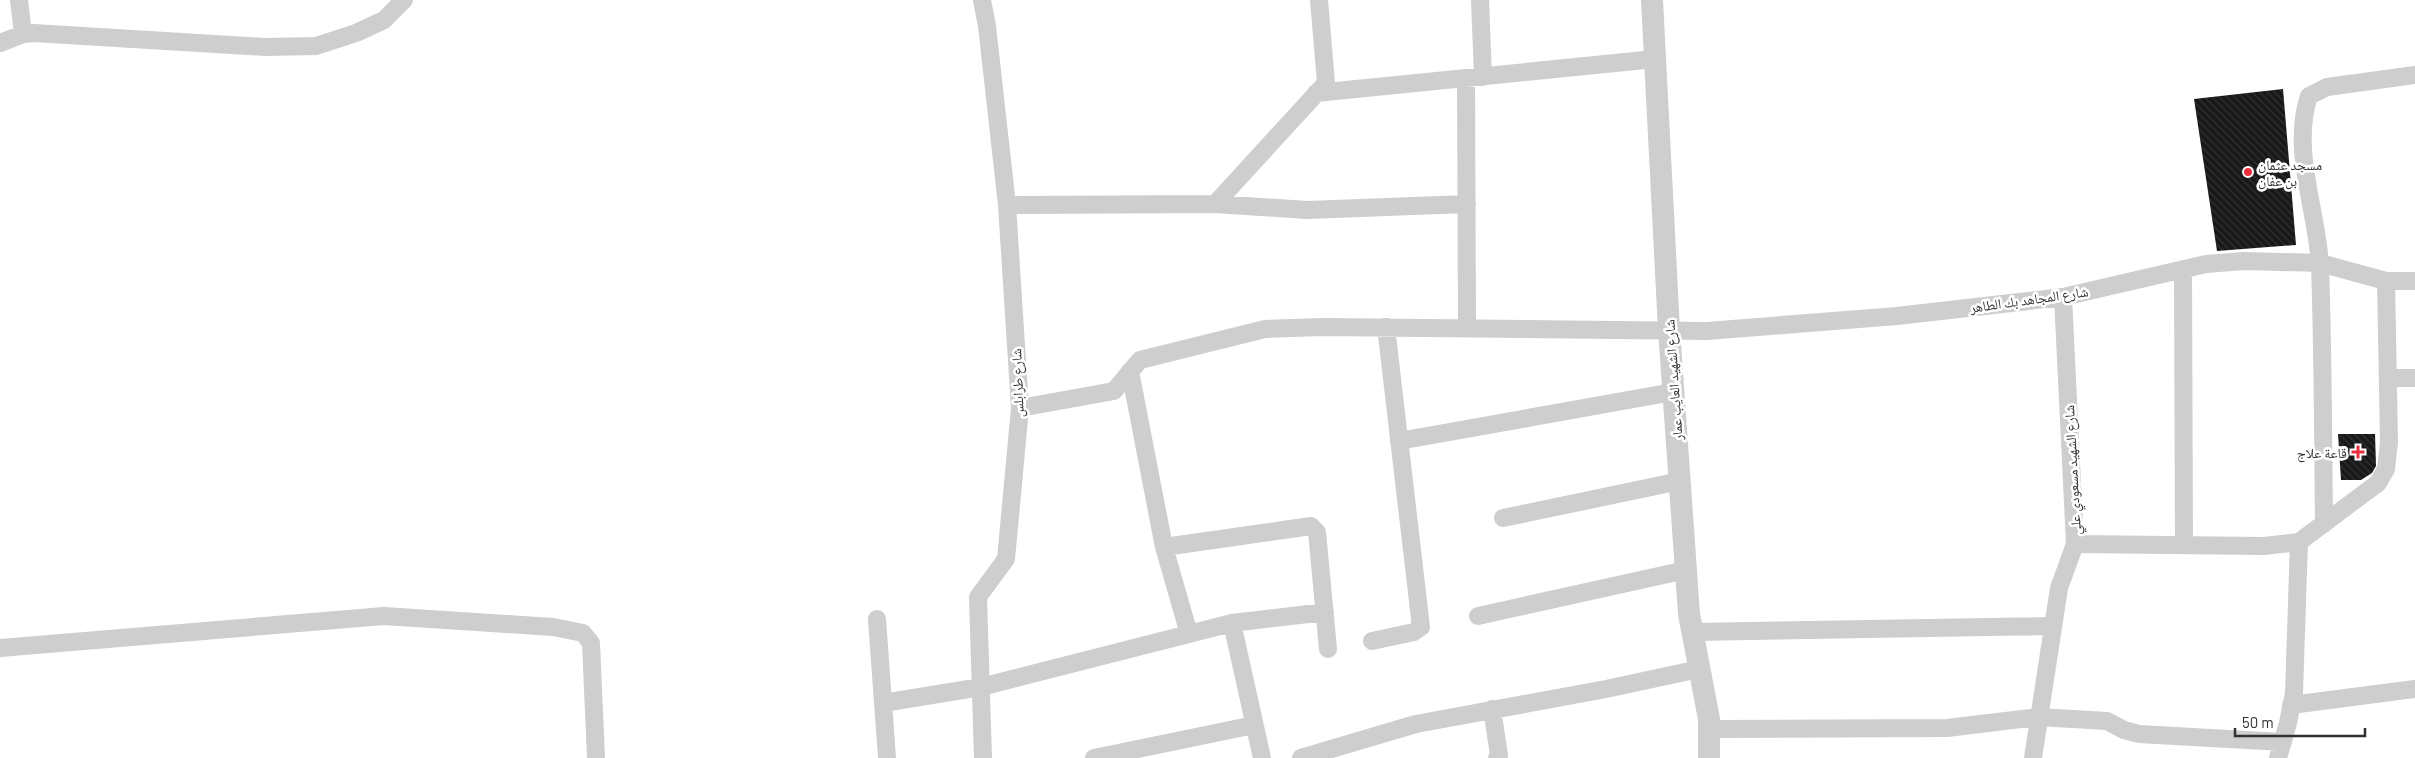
<svg xmlns="http://www.w3.org/2000/svg" width="2415" height="758" font-family="Barlow,'Noto Naskh Arabic',sans-serif">
  <style>
    .building { fill: url(#building-back-hatch) }
    .lines { fill: none; stroke-linecap: round; stroke-linejoin: round }
    .minor { stroke: #cecece; stroke-width: 18 }
    .tertiary { stroke: #cecece; stroke-width: 22 }
    .poi-dot { fill: #ea303e; stroke: #fff; stroke-width: 2 }
    .labels { text-anchor: middle; dominant-baseline: central; stroke-width: 5; stroke-linejoin: round; paint-order: stroke }
    .poi-label { font-size: 14px; fill: #313131; stroke: #fff; text-anchor: start }
    .street-label { font-size: 14px; fill: #313131; stroke: #fff }
  </style>
  <defs>
    <pattern id="building-back-hatch" width="6" height="6" patternUnits="userSpaceOnUse" patternTransform="scale(1.25)"><rect width="6" height="6" fill="#181818"/><path d="M-1 5l2 2M0 0l6 6M5-1l2 2" fill="none" stroke="#313131"/></pattern>
  </defs>
  <rect width="100%" height="100%" fill="#fff"/>
  <path class="building" d="M 2283,89 L 2296,245 L 2217,251 L 2194,99 Z
    M 2338,434 L 2375,434 L 2376,466 L 2372,473 L 2361,480 L 2341,480 Z"/>
  <g class="lines">
    <path class="minor" d="M 19,0 L 23,34
      M 982,0 L 987,26 L 1007,205 L 1020,408 L 1006,559 L 978,597 L 983,758
      M 1480,0 L 1483,77
      M 0,43 L 23,34 L 34,33 L 265,47 L 316,46 L 356,33 L 384,20 L 404,0
      M 1466,79 L 1467,328
      M 1316,93 L 1655,59
      M 1215,204 L 1326,83 L 1319,0
      M 1007,205 L 1215,204 L 1307,210 L 1467,204
      M 2183,270 L 2184,545
      M 1130,371 L 1164,547 L 1189,634
      M 2389,378 L 2415,378
      M 1020,408 L 1114,391 L 1140,360 L 1265,329 L 1322,327 L 1707,331 L 1897,316 L 2063,297 L 2206,264 L 2244,261 L 2320,263 L 2386,281 L 2415,281
      M 1399,441 L 1673,392
      M 1503,518 L 1680,481
      M 2324,524 C 2323,438 2323,351 2320,265 C 2317,210 2291,150 2309,96 L 2327,87 L 2415,75
      M 2075,544 L 2264,546 L 2299,542 L 2378,483 L 2386,469 L 2389,442 L 2386,281
      M 1164,547 L 1311,526 L 1317,532 L 1328,649
      M 1478,616 L 1686,570
      M 877,619 L 887,758
      M 1232,623 L 1262,758
      M 1692,632 L 2053,626
      M 1372,641 L 1414,632 L 1421,627 L 1386,327
      M 0,648 L 384,616 L 553,627 L 583,633 L 591,643 L 596,758
      M 883,703 L 981,687 L 1232,623 L 1325,612
      M 2291,705 L 2415,689
      M 1492,709 L 1499,755 L 1497,758
      M 1709,729 L 1947,728 L 2038,717 L 2107,721 L 2124,730 L 2139,734 L 2283,742
      M 1094,758 L 1254,725
      M 1301,758 L 1416,724 L 1606,689 L 1699,669
      M 2033,758 L 2059,588 L 2075,544 L 2063,297
      M 2278,758 L 2288,723 L 2294,693 L 2299,542"/>
    <path class="tertiary" d="M 1652,0 L 1669,330 L 1689,614 L 1709,719 L 1709,758"/>
  </g>
  <g class="poi-dot">
    <circle cx="2248" cy="172" r="5"/>
    <path d="M2355.5 444.5h5v5h5v5h-5v5h-5v-5h-5v-5h5z"/>
  </g>
  <g class="labels">
    <g class="poi-label">
      <text x="2258" y="164">مسجد عثمان<tspan x="2258" dy="16">بن عفان</tspan></text>
      <text x="2347" y="452" text-anchor="end">قاعة علاج</text>
    </g>
    <g class="street-label">
      <text transform="translate(2029 299) rotate(-8)">شارع المجاهد بك الطاهر</text>
      <text transform="translate(1673 380) rotate(-94)">شارع الشهيد العايب عمار</text>
      <text transform="translate(1017 383) rotate(-92)">شارع طرابلس</text>
      <text transform="translate(2072 470) rotate(-93)">شارع الشهيد مسعودي علي</text>
    </g>
  </g>
  <path d="M2235 728v8h130v-8" fill="none" stroke="#313131" stroke-width="2.5"/>
  <text x="2242" y="728" font-size="15" fill="#313131" stroke="#ffffff" stroke-width="4" paint-order="stroke">50 m</text>
</svg>
